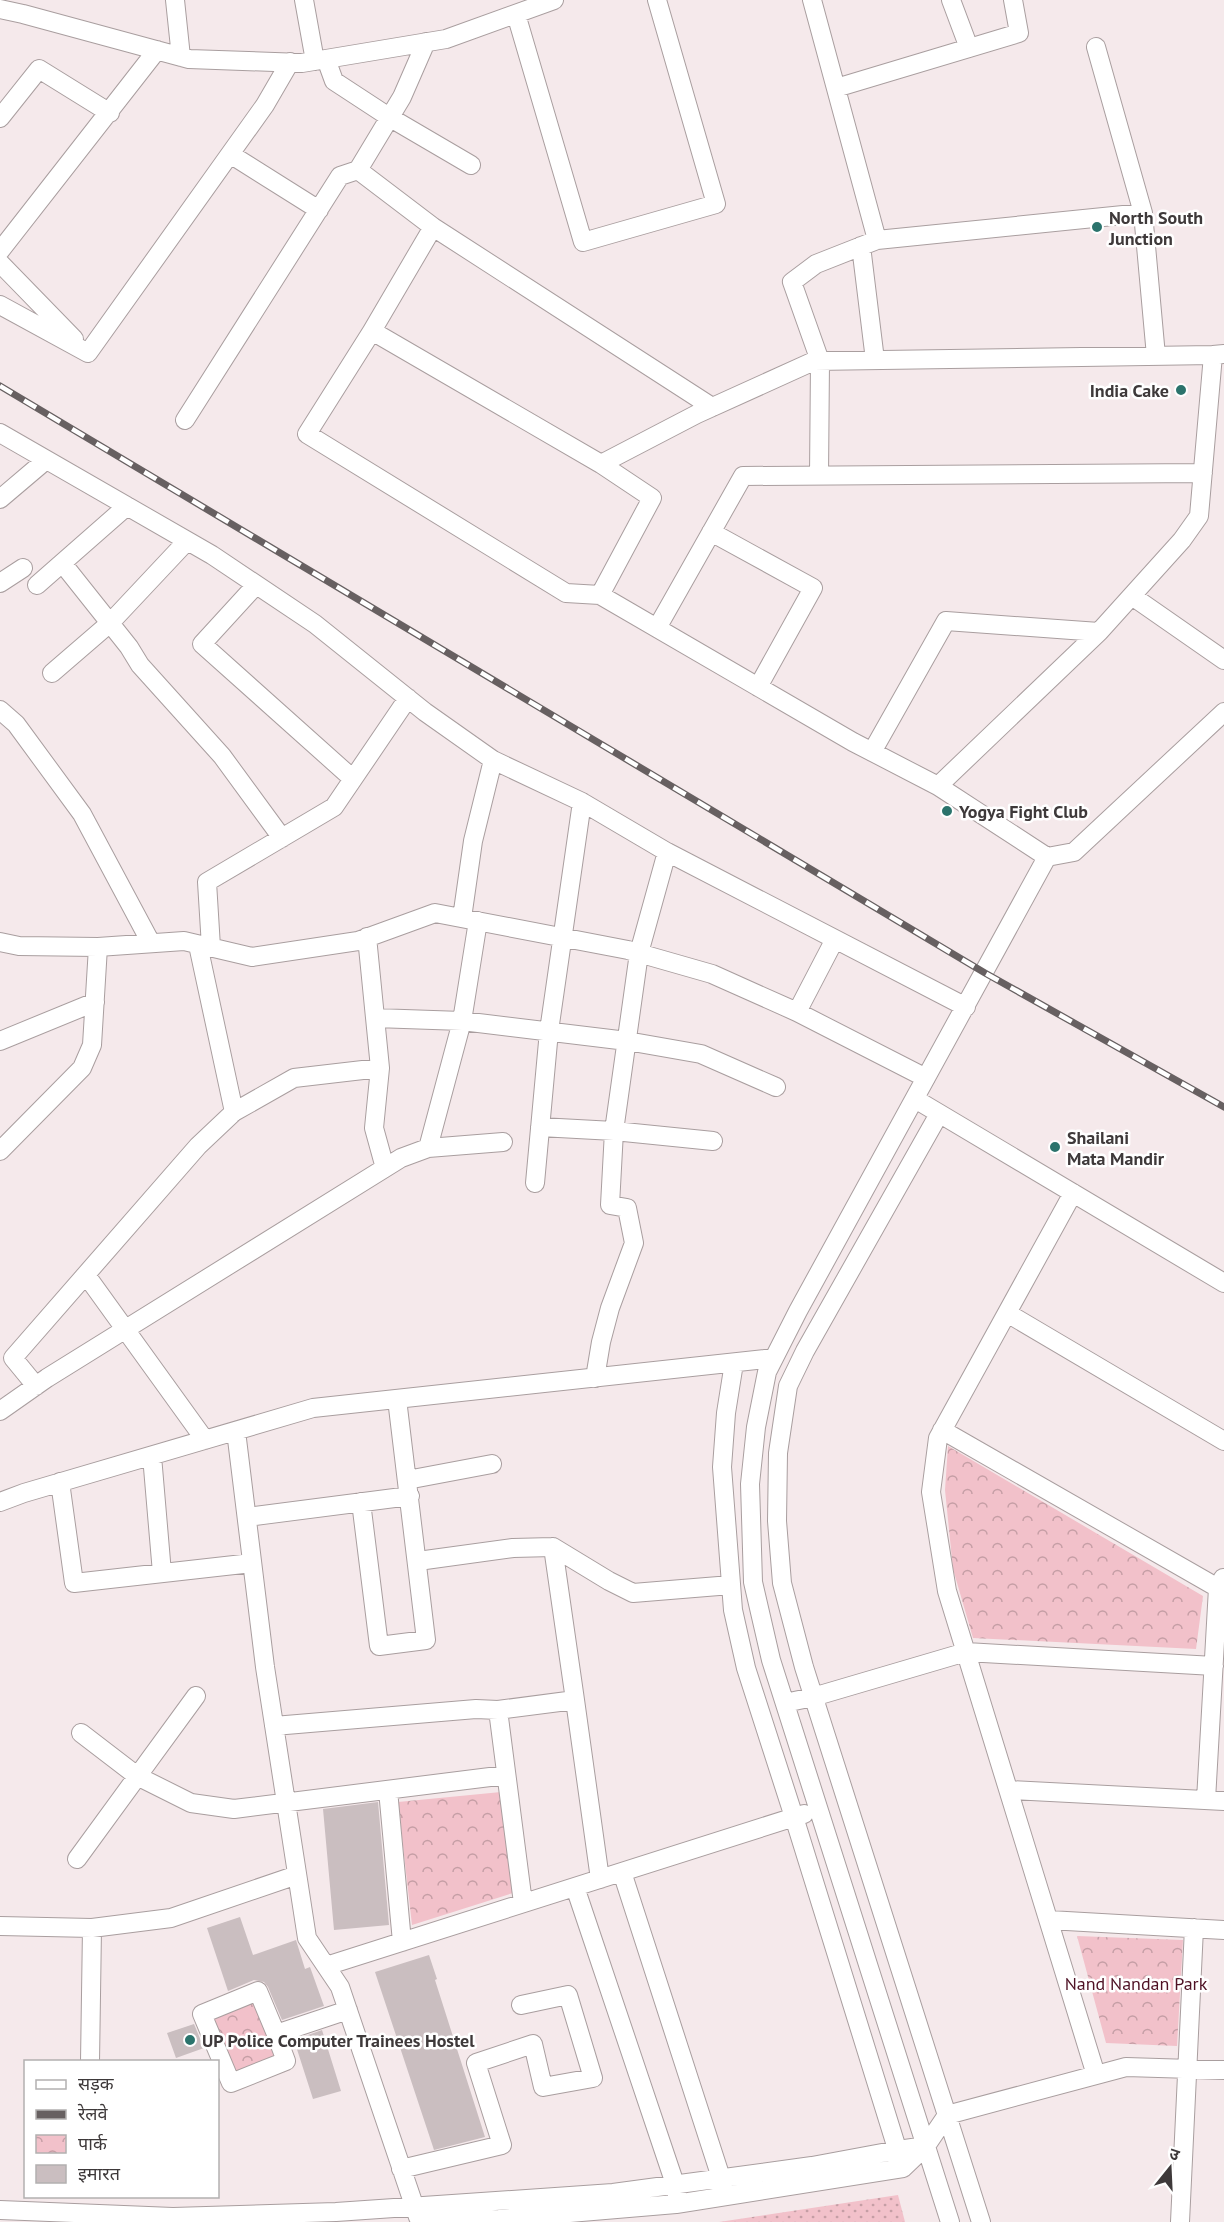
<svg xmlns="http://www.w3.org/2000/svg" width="1224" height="2222" font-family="'PT Sans','Noto Sans Devanagari',sans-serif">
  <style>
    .grass { fill: url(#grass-dots) }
    .park { fill: url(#park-crowns) }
    .building { fill: #cabec0 }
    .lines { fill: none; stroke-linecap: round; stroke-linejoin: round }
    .minor-casing { stroke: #a99e9f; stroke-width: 20 }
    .minor { stroke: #fff; stroke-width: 18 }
    .rail-casing { stroke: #676061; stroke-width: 7 }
    .rail { stroke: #fff; stroke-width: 4.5; stroke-dasharray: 14; stroke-linecap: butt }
    .poi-dot { fill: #2b736c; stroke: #fff; stroke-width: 2 }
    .labels { text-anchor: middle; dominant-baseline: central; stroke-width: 5; stroke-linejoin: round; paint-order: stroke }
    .poi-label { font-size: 18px; font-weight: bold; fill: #3e393a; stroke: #fff; text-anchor: start }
    .park-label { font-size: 18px; fill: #4e1124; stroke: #fff }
  </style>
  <defs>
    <pattern id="grass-dots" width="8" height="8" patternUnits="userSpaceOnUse" patternTransform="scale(1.5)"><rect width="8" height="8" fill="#f2c1ca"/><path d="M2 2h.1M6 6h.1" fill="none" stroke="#c59ea5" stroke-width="1.8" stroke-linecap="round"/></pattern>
    <pattern id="park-crowns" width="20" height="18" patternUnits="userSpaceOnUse" patternTransform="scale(1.5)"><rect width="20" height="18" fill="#f2c1ca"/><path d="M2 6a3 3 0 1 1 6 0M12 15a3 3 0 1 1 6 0" fill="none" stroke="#c59ea5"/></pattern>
  </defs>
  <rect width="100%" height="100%" fill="#f5e9eb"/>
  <path class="grass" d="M 898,2195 L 905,2222 L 719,2222 Z"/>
  <path class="park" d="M 948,1446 L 1203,1596 L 1196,1649 L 973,1638 L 953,1569 L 945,1490 Z
    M 501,1792 L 513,1893 L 412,1925 L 398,1802 Z
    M 1077,1936 L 1183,1940 L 1177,2046 L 1106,2043 Z
    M 256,1996 L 282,2059 L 233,2078 L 207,2016 Z"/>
  <path class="building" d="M 378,1802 L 389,1925 L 334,1930 L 323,1809 Z
    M 240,1917 L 253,1955 L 296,1940 L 305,1969 L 310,1967 L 324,2006 L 282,2020 L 268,1987 L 264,1982 L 254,1980 L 228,1991 L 207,1928 Z
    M 429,1955 L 437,1979 L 435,1980 L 485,2137 L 434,2150 L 375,1972 Z
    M 194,2024 L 204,2048 L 176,2058 L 167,2033 Z
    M 322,2030 L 341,2091 L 313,2099 L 294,2040 Z"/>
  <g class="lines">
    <g class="minor-casing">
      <path id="minor" d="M 175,0 L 181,57
        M 304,0 L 315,61
        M 812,0 L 877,240
        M 951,0 L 969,48
        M 0,9 L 23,14 L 189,59 L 302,63 L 446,39 L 554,0
        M 516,14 L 583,242 L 716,204 L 657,0
        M 1096,47 L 1143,213 L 1156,356
        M 326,59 L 334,81 L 389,117 L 471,165
        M 836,88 L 1019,33 L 1013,0
        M 0,118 L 39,69 L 110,113
        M 230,154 L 319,210
        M 358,170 L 433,227 L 712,407
        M 433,227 L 372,331 L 307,434 L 566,593 L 600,595 L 853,742 L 938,786
        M 861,246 L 875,360
        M 0,251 L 157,50
        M 0,263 L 74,339
        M 0,305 L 88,353 L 265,105 L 290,62
        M 372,331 L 601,464 L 652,498 L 600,595
        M 185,420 L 340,176 L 358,170 L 402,97 L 426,42
        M 0,433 L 212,555 L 315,624 L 425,712 L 493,760 L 582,802 L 667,852 L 966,1007
        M 601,464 L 697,414 L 814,361 L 1213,355
        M 819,476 L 820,361 L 792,282 L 816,264 L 877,240 L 1143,213
        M 0,499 L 46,460
        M 711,532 L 813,588 L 758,687
        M 63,564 L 129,647 L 140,665 L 222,756 L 282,838
        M 0,583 L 23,568
        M 37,585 L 127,506
        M 256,585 L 202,644 L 353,779
        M 1132,596 L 1224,660
        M 657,628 L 743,476 L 1203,473
        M 52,673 L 110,623 L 187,541
        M 0,710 L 16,724 L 82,814 L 151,943
        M 872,752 L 946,621 L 1099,632
        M 1047,857 L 1074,852 L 1224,712
        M 462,918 L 473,841 L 493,760
        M 367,937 L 380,1068 L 374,1128 L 385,1168
        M 0,942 L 19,946 L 98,947 L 184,941 L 252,957 L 358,941 L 435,913 L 628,950 L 712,974 L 797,1012 L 926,1078
        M 198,945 L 234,1112
        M 211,947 L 207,882 L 334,807 L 408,698
        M 797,1012 L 835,939
        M 375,1018 L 462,1021 L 627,1041 L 701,1054 L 776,1087
        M 0,1041 L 95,1002
        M 915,1099 L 1224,1283
        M 939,1114 L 805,1351 L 788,1386 L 778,1453 L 777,1521 L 782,1583 L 804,1667 L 981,2222
        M 540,1127 L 614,1131 L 713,1141
        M 428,1148 L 462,1021 L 478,921
        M 0,1151 L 82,1068 L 92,1045 L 98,947
        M 535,1183 L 549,1031 L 582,802
        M 1073,1193 L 938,1438 L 931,1492 L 947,1591 L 1096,2075
        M 86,1275 L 205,1440
        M 1007,1313 L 1224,1441
        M 734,1363 L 726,1413 L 722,1467 L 733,1610 L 746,1668 L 794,1817 L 903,2168
        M 595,1378 L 601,1342 L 610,1308 L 634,1243 L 627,1208 L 610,1205 L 614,1131 L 639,953 L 667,852
        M 36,1386 L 13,1358 L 198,1146 L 234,1112 L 294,1078 L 380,1068
        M 0,1411 L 47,1378 L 401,1158 L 428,1148 L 503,1142
        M 942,1430 L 1218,1588 L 1224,1588
        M 236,1431 L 265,1667 L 307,1938 L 340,1987 L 418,2217
        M 152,1456 L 162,1573
        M 407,1480 L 492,1464
        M 60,1482 L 74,1583 L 252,1563
        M 0,1502 L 24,1493 L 313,1408 L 774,1358
        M 361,1502 L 379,1646 L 426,1640 L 397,1399
        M 247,1517 L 410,1496
        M 418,1561 L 513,1548 L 553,1547 L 609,1581 L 633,1593 L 731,1585
        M 575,1700 L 600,1879
        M 785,1703 L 813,1697 L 966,1652 L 1214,1666
        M 274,1726 L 476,1709 L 498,1710
        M 81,1733 L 137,1776 L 191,1803 L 234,1809 L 506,1775
        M 388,1790 L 402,1942
        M 1009,1790 L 1224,1801
        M 1206,1800 L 1218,1588 L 1223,1578
        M 77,1859 L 196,1696
        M 622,1872 L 724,2187
        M 575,1887 L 675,2184 L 677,2195
        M 523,1903 L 498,1710 L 575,1700 L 553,1547
        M 1049,1920 L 1224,1930
        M 0,1926 L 92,1928 L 171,1918 L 297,1875
        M 326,1966 L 804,1814
        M 276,2034 L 286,2061 L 231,2083 L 202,2014 L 258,1991 L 276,2034 L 348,2010
        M 90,2062 L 92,1928
        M 401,2169 L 502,2145 L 476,2063 L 533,2044 L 543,2087 L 593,2078 L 568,1995 L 521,2005
        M 0,2210 L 173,2217 L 336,2212 L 613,2193 L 812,2166 L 898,2150 L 926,2146
        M 429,2222 L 499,2219 L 676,2204 L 903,2168 L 926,2146 L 947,2115 L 1126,2067 L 1224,2070
        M 950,2222 L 771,1660 L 753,1582 L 750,1484 L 756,1427 L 767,1372 L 798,1311 L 1047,857 L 938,786 L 1099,632 L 1182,540 L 1199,516 L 1213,355 L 1224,354
        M 1180,2222 L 1194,1928"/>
    </g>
    <use href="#minor" class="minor"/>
    <g class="rail-casing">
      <path id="rail" d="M 0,386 L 985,973 L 1224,1107"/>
    </g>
    <use href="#rail" class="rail"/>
  </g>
  <g class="poi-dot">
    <circle cx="1097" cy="227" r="6"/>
    <circle cx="1181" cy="390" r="6"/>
    <circle cx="947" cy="811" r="6"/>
    <circle cx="1055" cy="1147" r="6"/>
    <circle cx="190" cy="2040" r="6"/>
  </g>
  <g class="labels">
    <g class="poi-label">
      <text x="1109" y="217">North South<tspan x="1109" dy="21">Junction</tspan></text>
      <text x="1169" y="390" text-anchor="end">India Cake</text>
      <text x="959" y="811">Yogya Fight Club</text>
      <text x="1067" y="1137">Shailani<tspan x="1067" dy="21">Mata Mandir</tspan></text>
      <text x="202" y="2040">UP Police Computer Trainees Hostel</text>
    </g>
    <g class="park-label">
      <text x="1136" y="1983">Nand Nandan Park</text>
    </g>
  </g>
  <rect x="24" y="2060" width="195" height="138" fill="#ffffff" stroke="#b2b0b0" stroke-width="1.5"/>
  <rect x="36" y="2080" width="30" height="9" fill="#ffffff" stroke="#b2b0b0" stroke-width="1.5"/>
  <text x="78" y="2090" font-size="18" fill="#3e393a">सड़क</text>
  <rect x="36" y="2110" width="30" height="9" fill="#676061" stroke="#b2b0b0" stroke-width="1.5"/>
  <text x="78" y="2120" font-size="18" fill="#3e393a">रेलवे</text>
  <rect x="36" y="2135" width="30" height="18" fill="url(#park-crowns)" stroke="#b2b0b0" stroke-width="1.5"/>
  <text x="78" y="2150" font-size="18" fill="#3e393a">पार्क</text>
  <rect x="36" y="2165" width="30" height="18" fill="#cabec0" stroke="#b2b0b0" stroke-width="1.5"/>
  <text x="78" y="2180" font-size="18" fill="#3e393a">इमारत</text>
  <g transform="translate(1170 2168) rotate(18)" stroke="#ffffff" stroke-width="4.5" paint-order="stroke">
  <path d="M0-4.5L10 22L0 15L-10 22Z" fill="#3e393a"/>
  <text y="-9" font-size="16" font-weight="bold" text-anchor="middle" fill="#3e393a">उ</text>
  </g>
</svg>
